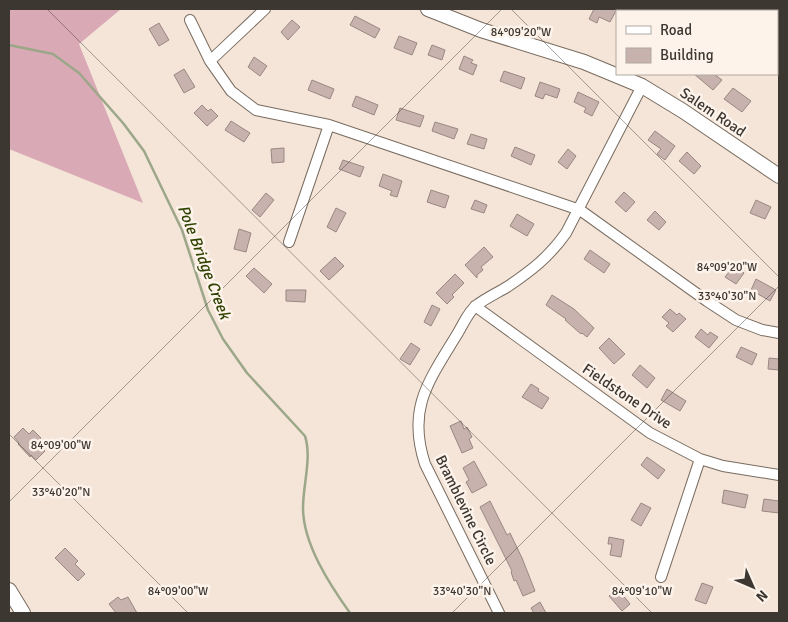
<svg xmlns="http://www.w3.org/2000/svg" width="788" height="622" font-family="Signika,sans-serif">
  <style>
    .forest { fill: #d9a9b5 }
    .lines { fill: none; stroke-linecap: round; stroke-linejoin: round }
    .stream { stroke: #9ca789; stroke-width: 2.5 }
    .building { fill: #c7b2ae; stroke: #9a8782 }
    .street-casing { stroke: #786b5f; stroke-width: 12 }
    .secondary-casing { stroke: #786b5f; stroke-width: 16 }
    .street { stroke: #fff; stroke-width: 10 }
    .secondary { stroke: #fff; stroke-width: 14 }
    .ticks { fill: none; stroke: #3d3732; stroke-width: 1; stroke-opacity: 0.45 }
    .labels { text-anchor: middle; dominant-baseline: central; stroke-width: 5; stroke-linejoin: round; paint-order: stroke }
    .street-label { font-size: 15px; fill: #3d3732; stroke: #fdf3eb }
    .water-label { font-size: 16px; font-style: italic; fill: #2f4302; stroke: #fdf3eb }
    .ticks-label { font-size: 12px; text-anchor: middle; fill: #3d3732; stroke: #fdf3eb; stroke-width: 5; stroke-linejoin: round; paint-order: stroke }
  </style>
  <rect width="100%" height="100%" fill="#f4e5d8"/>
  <path class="forest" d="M 9,9 L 121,9 L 79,44 L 143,203 L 9,149 Z"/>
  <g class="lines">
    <path class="stream" d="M 9,45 L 53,54 L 79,73 L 123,123 L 144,151 L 182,230 L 208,310 L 223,339 L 247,373 L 305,436 C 312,458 303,484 303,508 C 303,544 330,585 350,613"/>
  </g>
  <path class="building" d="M 594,9 L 617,9 L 610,22 L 599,17 L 597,23 L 589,19 Z
    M 355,16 L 380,29 L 375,38 L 350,25 Z
    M 292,20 L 300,27 L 288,40 L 281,32 Z
    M 159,23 L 169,40 L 159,46 L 149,29 Z
    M 399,36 L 417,43 L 412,55 L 394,48 Z
    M 432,45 L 445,50 L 442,60 L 428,55 Z
    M 464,56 L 473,60 L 471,63 L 477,65 L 473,75 L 459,69 Z
    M 254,57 L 267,66 L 260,76 L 248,67 Z
    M 184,69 L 195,87 L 184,93 L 174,75 Z
    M 504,71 L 525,78 L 521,89 L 500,81 Z
    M 694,74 L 714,74 L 722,80 L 713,90 Z
    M 312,80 L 334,89 L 330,99 L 308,90 Z
    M 540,82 L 560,89 L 557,98 L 545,94 L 543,99 L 535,96 Z
    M 733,88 L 751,101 L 742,112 L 724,99 Z
    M 578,92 L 599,102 L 592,116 L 584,112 L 586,108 L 574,102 Z
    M 356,96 L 378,105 L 374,115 L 352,106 Z
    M 202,105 L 208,111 L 211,109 L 218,116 L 207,126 L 194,113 Z
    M 400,108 L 424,116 L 420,127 L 396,120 Z
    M 231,121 L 250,133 L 244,142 L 225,130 Z
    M 435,122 L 458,129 L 454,139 L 432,131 Z
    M 655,131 L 675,146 L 665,160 L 657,154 L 661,149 L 648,140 Z
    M 471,134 L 487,139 L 484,149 L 467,144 Z
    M 515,147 L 535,155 L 531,165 L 511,156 Z
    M 284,148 L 284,162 L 272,163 L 271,149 Z
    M 568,149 L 576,156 L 567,169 L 558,162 Z
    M 687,152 L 701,166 L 694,174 L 679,161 Z
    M 343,160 L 364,167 L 360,177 L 339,169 Z
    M 383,174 L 402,181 L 397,197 L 390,195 L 392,191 L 379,186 Z
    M 431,190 L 449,196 L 445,208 L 427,202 Z
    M 624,192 L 635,202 L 626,212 L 615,202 Z
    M 266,193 L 274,200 L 260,217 L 252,210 Z
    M 475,200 L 487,205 L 484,213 L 471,209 Z
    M 756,200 L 771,207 L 765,219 L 750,213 Z
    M 336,208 L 346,213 L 336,232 L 327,227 Z
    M 655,211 L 666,222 L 659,230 L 647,220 Z
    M 517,214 L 534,224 L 527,236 L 510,226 Z
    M 239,229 L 251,233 L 246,252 L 234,249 Z
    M 484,247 L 493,257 L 481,267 L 483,270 L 477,275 L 477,278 L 465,265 Z
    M 590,250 L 610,264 L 604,273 L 584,259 Z
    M 335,257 L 344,266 L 329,280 L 320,271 Z
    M 734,266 L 744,273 L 736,284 L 725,277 Z
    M 254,268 L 272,284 L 264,293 L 246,276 Z
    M 455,274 L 464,283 L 452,295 L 454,297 L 447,304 L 436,293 Z
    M 756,279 L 776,290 L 770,301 L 751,290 Z
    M 286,290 L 306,290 L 305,302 L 286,301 Z
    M 552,295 L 574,309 L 594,328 L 587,337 L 582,333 L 581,334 L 565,320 L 566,319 L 546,305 Z
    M 432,305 L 440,309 L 431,326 L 424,322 Z
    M 670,309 L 677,315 L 679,313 L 686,319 L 673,332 L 666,326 L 669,323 L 662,317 Z
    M 701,329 L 708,335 L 710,332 L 718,337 L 709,348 L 695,337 Z
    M 609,338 L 625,354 L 614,364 L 599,348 Z
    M 411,343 L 420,349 L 410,365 L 400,359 Z
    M 741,347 L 757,354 L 752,365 L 736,357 Z
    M 769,358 L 779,359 L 779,370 L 768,369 Z
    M 640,365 L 655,378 L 647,388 L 632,375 Z
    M 531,384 L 539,389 L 538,391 L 549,398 L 542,409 L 522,397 Z
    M 667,389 L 686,401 L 680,411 L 661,400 Z
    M 461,421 L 464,429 L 467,427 L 472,437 L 469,439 L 473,448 L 462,453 L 450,426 Z
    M 23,428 L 29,434 L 33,430 L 41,438 L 37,442 L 45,451 L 36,460 L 31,455 L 30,457 L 18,444 L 19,443 L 14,437 Z
    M 647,457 L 665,470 L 658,479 L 641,465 Z
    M 474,461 L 487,485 L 472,493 L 466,482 L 469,480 L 463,468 Z
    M 724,490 L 748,495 L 745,508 L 722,503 Z
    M 764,499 L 779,501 L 779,513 L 762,511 Z
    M 490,501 L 507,535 L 510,533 L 522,558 L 535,591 L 523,596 L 516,580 L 514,581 L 511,572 L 512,571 L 480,507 Z
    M 641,503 L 651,508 L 641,526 L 631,520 Z
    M 609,537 L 624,540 L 621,557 L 610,555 L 612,544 L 608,544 Z
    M 65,548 L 78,561 L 75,564 L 85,574 L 78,581 L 55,558 Z
    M 702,583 L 713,587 L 706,604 L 695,600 Z
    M 618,589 L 630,604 L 622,611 L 609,596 Z
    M 118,597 L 121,600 L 128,597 L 137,613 L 116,613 L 109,604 Z
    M 540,602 L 546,613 L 534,613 L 531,608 Z"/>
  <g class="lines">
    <g class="street-casing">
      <path id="street" d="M 190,20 L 210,61 L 231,91 L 256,110 L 329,125 L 580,210 L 707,301 L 736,320 L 762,330 L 779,333
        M 210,61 L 265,9
        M 289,242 L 329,125
        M 475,306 L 650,433 L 700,459 L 723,466 L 779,475
        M 661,577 L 700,459
        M 499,613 L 425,464 C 407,409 428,382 456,336 C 462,327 468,311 477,305 C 486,298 497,293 507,287 C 531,271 549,257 566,233 L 642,86"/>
    </g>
    <g class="secondary-casing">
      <path id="secondary" d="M 428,9 L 481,30 L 584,62 L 642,86 L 683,111 L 779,176
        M 9,590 L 23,613"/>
    </g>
    <use href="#street" class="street"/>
    <use href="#secondary" class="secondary"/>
  </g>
  <path class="ticks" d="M 47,9 L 652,613M 511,9 L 779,277M 9,434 L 188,613M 9,502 L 502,9M 452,613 L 779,286"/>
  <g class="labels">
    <g class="street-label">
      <text transform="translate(713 112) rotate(34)">Salem Road</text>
      <text transform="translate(627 396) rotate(34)">Fieldstone Drive</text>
      <text transform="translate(466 510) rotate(64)">Bramblevine Circle</text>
    </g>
    <g class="water-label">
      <text transform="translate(204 262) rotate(69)">Pole Bridge Creek</text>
    </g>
  </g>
  <g class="ticks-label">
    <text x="521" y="36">84°09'20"W</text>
    <text x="727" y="271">84°09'20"W</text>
    <text x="727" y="300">33°40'30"N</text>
    <text x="61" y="449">84°09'00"W</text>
    <text x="61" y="496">33°40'20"N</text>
    <text x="178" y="595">84°09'00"W</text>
    <text x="462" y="595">33°40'30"N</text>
    <text x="642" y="595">84°09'10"W</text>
  </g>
  <rect width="788" height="622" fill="none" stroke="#3d3732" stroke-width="20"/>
  <rect x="616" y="10" width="162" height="65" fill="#fdf3eb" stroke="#b0a8a1"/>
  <rect x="626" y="26" width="25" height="8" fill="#ffffff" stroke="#b0a8a1"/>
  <text x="660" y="35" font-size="15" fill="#3d3732">Road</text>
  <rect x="626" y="48" width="25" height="15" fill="#c7b2ae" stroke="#b0a8a1"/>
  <text x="660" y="60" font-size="15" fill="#3d3732">Building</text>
  <g transform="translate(753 587) rotate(135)" stroke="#fdf3eb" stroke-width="4" paint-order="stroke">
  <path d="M0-4L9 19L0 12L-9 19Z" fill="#3d3732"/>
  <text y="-8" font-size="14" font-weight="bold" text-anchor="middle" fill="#3d3732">N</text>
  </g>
</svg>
